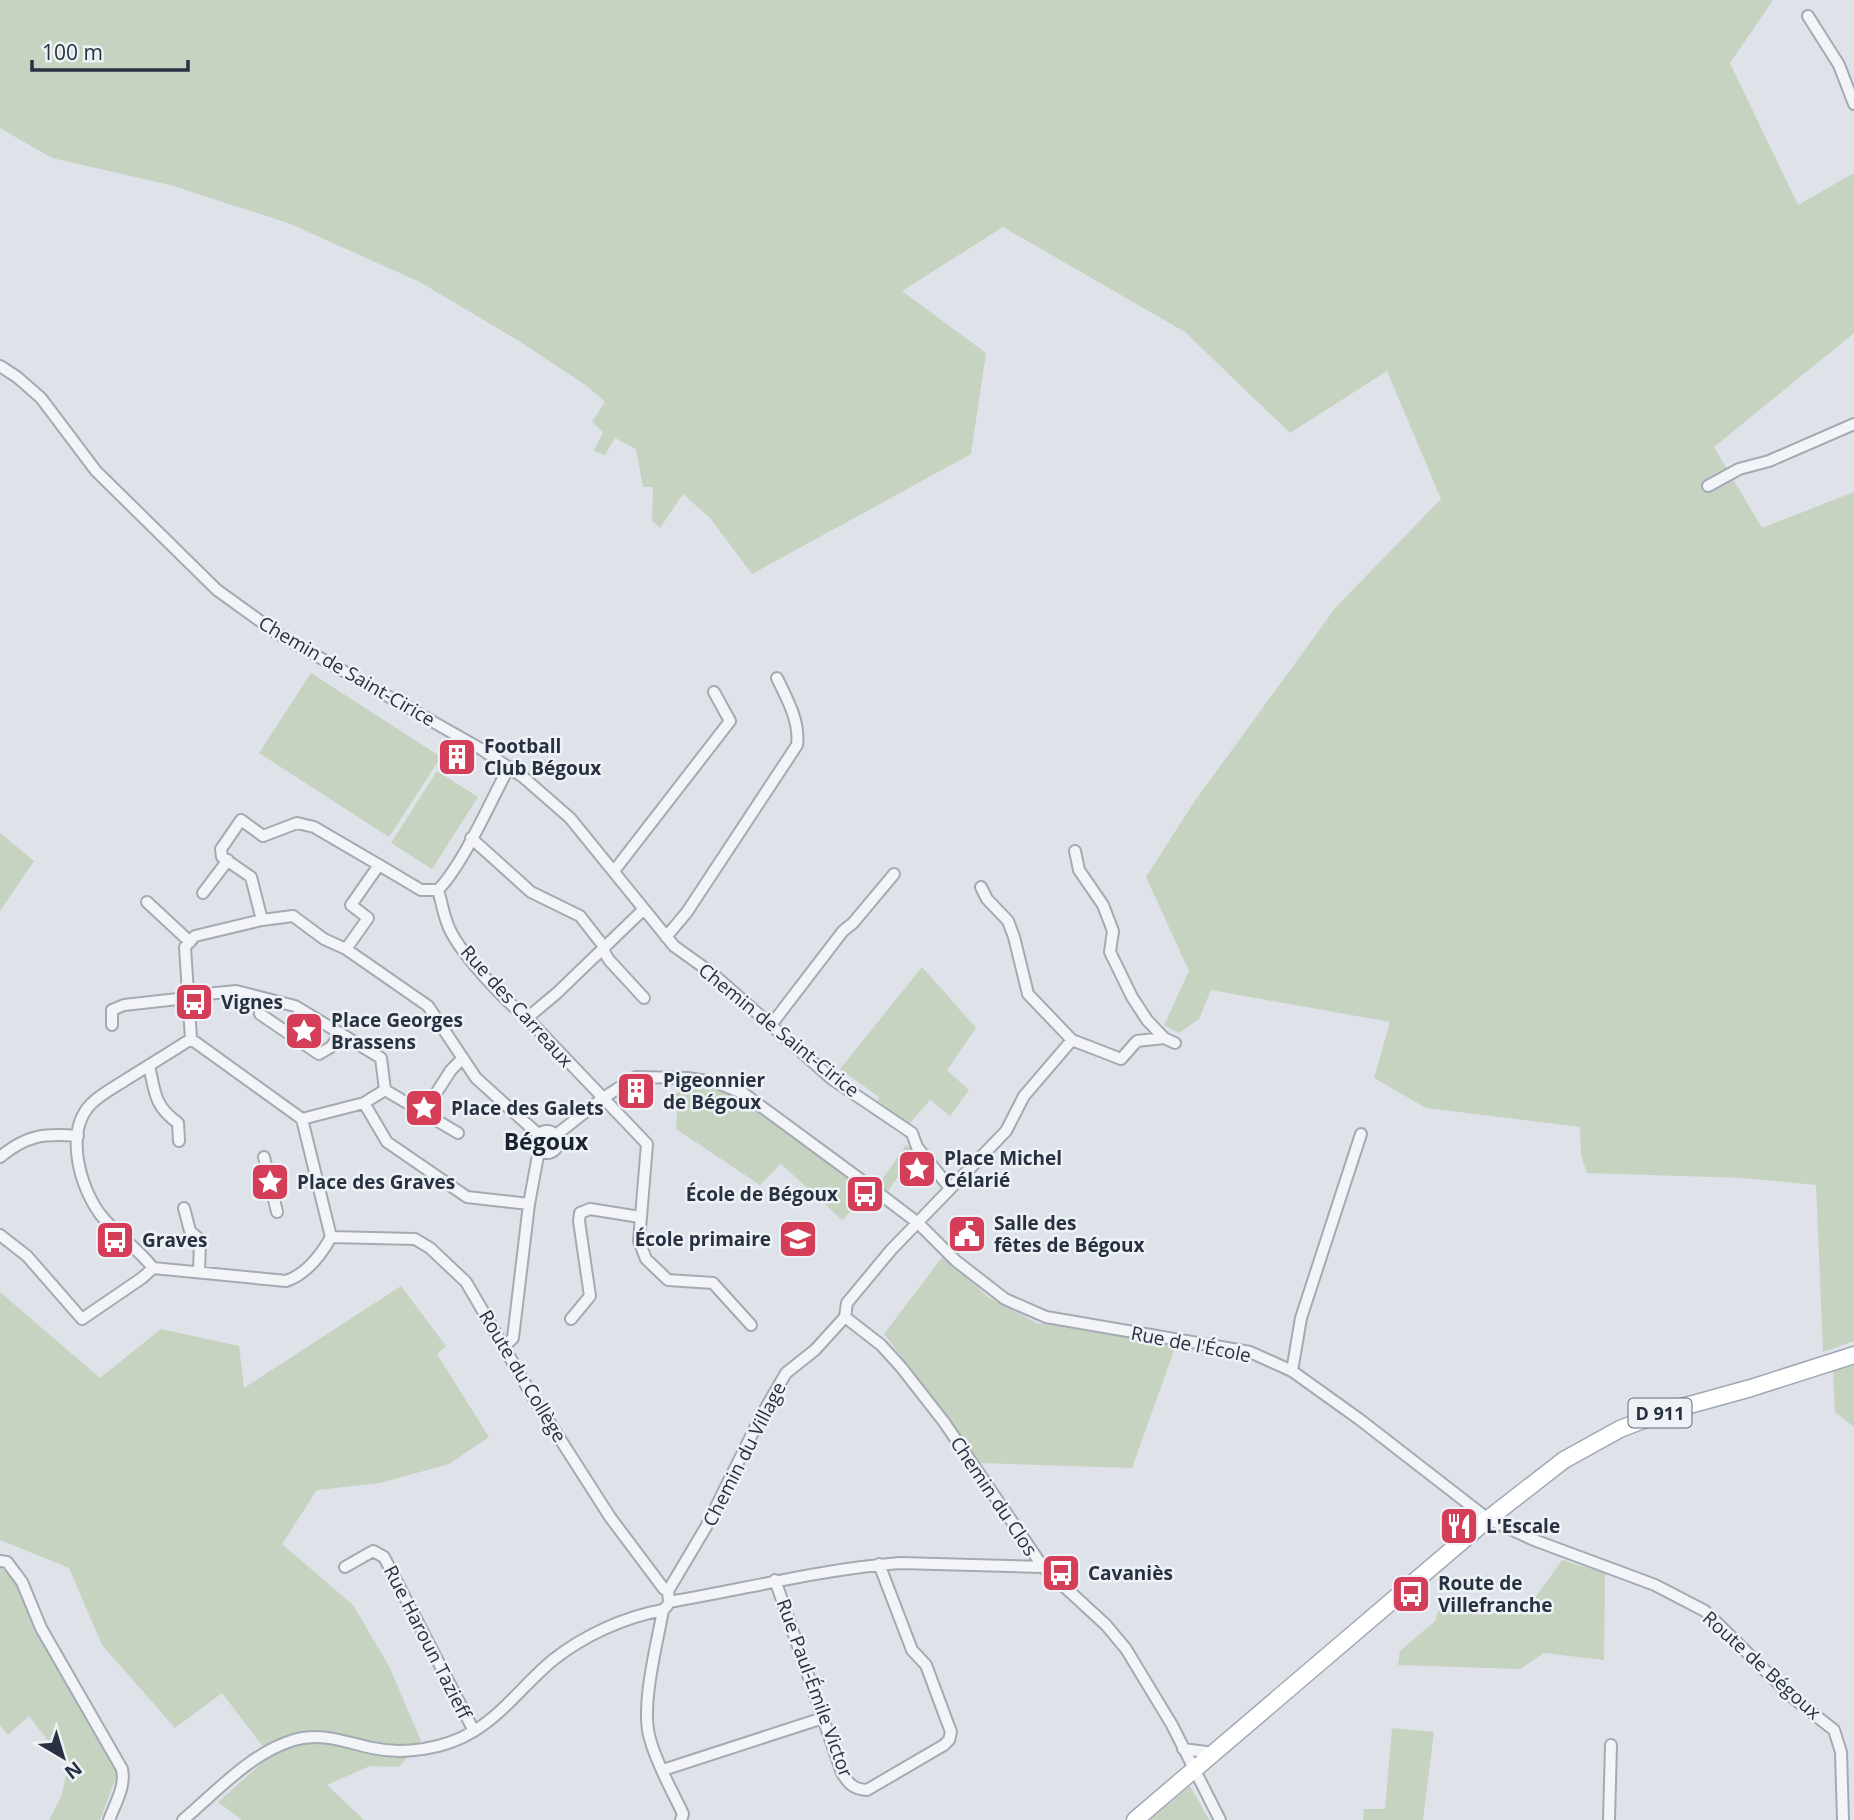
<svg xmlns="http://www.w3.org/2000/svg" width="1854" height="1820" font-family="'Open Sans',sans-serif">
  <style>
    .green { fill: #c5d3c0 }
    .lines { fill: none; stroke-linecap: round; stroke-linejoin: round }
    .street-casing { stroke: #a4aab3; stroke-width: 14 }
    .primary-casing { stroke: #9ea8b5; stroke-width: 19 }
    .street { stroke: #f2f4f7; stroke-width: 10 }
    .primary { stroke: #fff; stroke-width: 16 }
    .labels { text-anchor: middle; dominant-baseline: central; stroke-width: 5; stroke-linejoin: round; paint-order: stroke }
    .shield { fill: #eef2f6; stroke: #636b77; stroke-width: 2 }
    .shield-label { font-size: 18px; font-weight: bold; fill: #273141 }
    .street-label { font-size: 19px; fill: #273141; stroke: #eef2f6 }
    .poi-label { font-size: 19px; font-weight: bold; fill: #273141; stroke: #eef2f6; text-anchor: start }
    .quarter-label { font-size: 23px; font-weight: bold; fill: #192231; stroke: #eef2f6 }
  </style>
  <rect width="100%" height="100%" fill="#dfe3e9"/>
  <path class="green" d="M 0,0 L 1773,0 L 1730,63 L 1798,205 L 1854,173 L 1854,333 L 1714,447 L 1762,528 L 1854,492 L 1854,1341 L 1823,1352 L 1816,1185 L 1743,1178 L 1587,1173 L 1581,1156 L 1580,1127 L 1426,1108 L 1374,1078 L 1390,1022 L 1211,990 L 1199,1019 L 1179,1033 L 1164,1025 L 1189,971 L 1146,877 L 1194,802 L 1336,607 L 1441,499 L 1387,371 L 1290,433 L 1185,332 L 1003,227 L 902,291 L 986,353 L 971,454 L 752,574 L 710,518 L 683,494 L 660,528 L 652,521 L 653,487 L 643,487 L 636,449 L 615,438 L 605,455 L 594,451 L 603,432 L 592,422 L 605,402 L 587,386 L 519,341 L 420,282 L 288,223 L 170,185 L 52,158 L 0,128 Z
    M 311,673 L 441,757 L 389,837 L 259,753 Z
    M 437,771 L 478,797 L 432,869 L 391,843 Z
    M 0,833 L 34,861 L 0,911 Z
    M 922,967 L 976,1028 L 947,1070 L 969,1090 L 950,1116 L 930,1100 L 909,1124 L 877,1101 L 879,1097 L 840,1069 Z
    M 693,1086 L 730,1093 L 746,1102 L 871,1192 L 842,1220 L 781,1164 L 760,1185 L 676,1129 L 678,1100 L 673,1094 Z
    M 906,1145 L 916,1151 L 888,1191 L 879,1184 Z
    M 943,1256 L 988,1297 L 1037,1323 L 1176,1345 L 1132,1468 L 981,1463 L 884,1334 Z
    M 401,1286 L 446,1346 L 437,1354 L 489,1437 L 449,1464 L 380,1483 L 317,1490 L 282,1544 L 353,1605 L 389,1666 L 421,1741 L 399,1767 L 370,1766 L 327,1785 L 364,1820 L 242,1820 L 218,1802 L 270,1756 L 222,1693 L 175,1728 L 102,1645 L 69,1568 L 0,1540 L 0,1292 L 100,1378 L 161,1329 L 239,1346 L 244,1388 Z
    M 1854,1364 L 1854,1427 L 1835,1412 L 1833,1369 Z
    M 1562,1560 L 1605,1573 L 1604,1660 L 1544,1653 L 1520,1669 L 1398,1665 L 1400,1651 L 1435,1621 L 1439,1609 L 1503,1614 L 1533,1601 Z
    M 0,1567 L 12,1578 L 118,1772 L 100,1820 L 49,1820 L 61,1797 L 68,1767 L 29,1716 L 8,1735 L 0,1725 Z
    M 1392,1728 L 1434,1732 L 1423,1820 L 1363,1820 L 1364,1809 L 1385,1809 Z
    M 1190,1786 L 1209,1820 L 1150,1820 Z"/>
  <g class="lines">
    <g class="street-casing">
      <path id="street" d="M 1808,16 L 1839,65 L 1854,104
        M 0,366 L 17,377 L 41,398 L 96,471 L 217,590 L 278,634 L 481,749 L 523,777 L 570,818 L 674,946 L 713,974 L 832,1079 L 912,1133 L 917,1147 L 950,1188
        M 1708,486 L 1739,469 L 1769,461 L 1854,424
        M 471,838 L 531,892 L 580,916 L 605,948
        M 1075,851 L 1079,870 L 1103,905 L 1113,931 L 1110,952 L 1132,997 L 1147,1020 L 1164,1038 L 1175,1043
        M 379,865 L 421,890 L 438,890 C 442,903 444,919 451,932 C 464,957 504,1000 527,1018 L 647,1144 L 639,1241 L 646,1259 L 668,1280 L 713,1283 L 751,1325
        M 614,871 L 730,721 L 714,692
        M 981,887 L 987,899 L 1008,921 L 1014,937 L 1028,994 L 1072,1040 L 1121,1059 L 1137,1041 L 1164,1038
        M 438,890 C 464,863 490,802 509,767
        M 203,893 L 228,860
        M 147,902 L 190,942
        M 262,920 L 251,877 L 222,857 L 221,849 L 241,820 L 263,836 L 297,823 L 314,827 L 379,865 L 351,905 L 368,918 L 346,949
        M 666,937 L 687,912 L 797,745 C 800,721 787,699 777,678
        M 603,950 L 609,960 L 644,998
        M 187,996 L 236,991 L 295,1006 L 381,1058 L 385,1090 L 364,1103
        M 261,999 L 260,1014 L 319,1054 L 331,1047 L 340,1035
        M 527,1018 L 557,993 L 643,910
        M 112,1025 L 112,1010 L 124,1005 L 187,998
        M 771,1025 L 843,931 L 853,923 L 894,874
        M 191,1039 L 302,1119 L 331,1237 C 321,1255 307,1274 286,1281 L 153,1268 C 138,1248 115,1234 100,1214 C 80,1187 64,1132 91,1104 C 101,1094 115,1087 127,1079 C 148,1066 169,1053 191,1039 Z
        M 191,1039 L 185,947 L 195,936 L 262,920 L 293,916 L 324,939 L 346,949 L 428,1006 L 476,1078 L 538,1134
        M 149,1065 C 155,1092 154,1106 178,1123 L 179,1141
        M 385,1090 L 458,1133
        M 424,1112 L 451,1070 L 463,1058
        M 302,1119 L 364,1103 L 387,1142 L 467,1197 L 529,1204
        M536 1142a11 11 0 1 1 22 0a11 11 0 1 1-22 0Z
        M 556,1135 L 603,1098 L 636,1077 L 687,1078 L 715,1082 L 743,1093 L 872,1188 L 918,1223 L 956,1261 L 1005,1299 L 1046,1317 L 1250,1352 L 1292,1371 L 1359,1419 L 1488,1519 L 1534,1540 L 1655,1585 L 1705,1611 L 1792,1697 L 1834,1730 L 1841,1752 L 1843,1820
        M 0,1157 C 27,1135 44,1133 78,1136
        M 264,1157 L 277,1212
        M 184,1208 L 190,1231 L 200,1240 L 199,1272
        M 0,1235 L 27,1256 L 82,1319 L 142,1278 L 153,1268
        M 331,1237 L 415,1239 L 430,1248 L 466,1282 L 530,1392 L 610,1517 L 664,1589 L 668,1591
        M 845,1317 L 881,1345 L 901,1367 L 944,1422 L 1043,1567 L 1106,1625 L 1126,1649 L 1172,1725 L 1220,1820
        M 571,1319 L 590,1296 L 579,1221 L 580,1213 L 590,1209 L 640,1217
        M 504,1347 L 513,1338 L 529,1204 L 539,1150
        M 1292,1371 L 1301,1318 L 1361,1134
        M 0,1561 L 7,1562 L 22,1582 L 41,1628 L 122,1769 C 126,1786 115,1804 109,1820
        M 345,1567 L 373,1551 L 384,1557 L 474,1731
        M 775,1580 L 842,1773 C 849,1784 853,1789 867,1790 L 944,1745 L 949,1740 L 951,1732 L 926,1665 L 912,1650 L 879,1564
        M 669,1602 L 668,1591 L 706,1527 L 760,1418 L 786,1373 L 815,1350 L 845,1317 L 847,1303 L 891,1250 L 1006,1131 L 1024,1096 L 1072,1040
        M 669,1602 C 746,1589 822,1569 900,1563 L 1043,1567
        M 667,1606 L 663,1610 C 657,1645 640,1707 650,1739 C 657,1765 672,1790 683,1814 L 681,1820
        M 1183,1749 L 1214,1753
        M 663,1770 L 823,1718
        M 183,1820 C 216,1792 252,1752 294,1740 C 321,1732 345,1742 372,1748 C 404,1755 445,1749 474,1731 C 504,1713 526,1682 553,1660 C 583,1636 624,1617 663,1610
        M 1609,1820 L 1611,1745"/>
    </g>
    <g class="primary-casing">
      <path id="primary" d="M 1135,1820 L 1488,1519 L 1564,1460 L 1620,1429 L 1664,1412 L 1751,1388 L 1854,1355"/>
    </g>
    <use href="#street" class="street"/>
    <use href="#primary" class="primary"/>
  </g>
  <defs>
    <g id="building-square" transform="scale(2.0125)"><rect x="-9" y="-9" width="18" height="18" rx="4" fill="#d43e58" stroke="#eef2f6"/><path d="M-4-6H4V6H1V3H-1V6H-4ZM-2.5-4.3h1.7v1.8h-1.7ZM.8-4.3h1.7v1.8H.8ZM-2.5-1h1.7V.8h-1.7ZM.8-1h1.7V.8H.8Z" fill="#fff"/></g>
    <g id="bus-square" transform="scale(2.0125)"><rect x="-9" y="-9" width="18" height="18" rx="4" fill="#d43e58" stroke="#eef2f6"/><path d="M-5-6H5V4H4V6H2V4H-2V6H-4V4H-5ZM-3.5-4V0h7V-4ZM-3.5 1.2v1.5H-2V1.2ZM2 1.2v1.5H3.5V1.2Z" fill="#fff"/></g>
    <g id="sight-square" transform="scale(2.0125)"><rect x="-9" y="-9" width="18" height="18" rx="4" fill="#d43e58" stroke="#eef2f6"/><path d="M0-6L1.8-2.2L6-1.7L2.9 1.2L3.7 5.4L0 3.3L-3.7 5.4L-2.9 1.2L-6-1.7L-1.8-2.2Z" fill="#fff"/></g>
    <g id="civic-square" transform="scale(2.0125)"><rect x="-9" y="-9" width="18" height="18" rx="4" fill="#d43e58" stroke="#eef2f6"/><path d="M-.6-6.5H3V-4.5H.6V-3L4-1V1h2V6H-6V1h2V-1L-.6-3ZM-1.2 2.5V6h2.4V2.5Z" fill="#fff"/></g>
    <g id="school-square" transform="scale(2.0125)"><rect x="-9" y="-9" width="18" height="18" rx="4" fill="#d43e58" stroke="#eef2f6"/><path d="M0-5L7-2L0 1L-7-2ZM-4 1L0 2.5L4 1V4Q0 6-4 4Z" fill="#fff"/></g>
    <g id="restaurant-square" transform="scale(2.0125)"><rect x="-9" y="-9" width="18" height="18" rx="4" fill="#d43e58" stroke="#eef2f6"/><path d="M-5-6h1v4h1v-4h1v4h1v-4h1v5L-1.5 .5V6h-2V.5L-5-1ZM5-6V6H3V1.5H1.5Q1.5-4 5-6Z" fill="#fff"/></g>
  </defs>
  <g fill-rule="evenodd">
    <use href="#building-square" x="457" y="757"/>
    <use href="#bus-square" x="194" y="1002"/>
    <use href="#sight-square" x="304" y="1031"/>
    <use href="#building-square" x="636" y="1091"/>
    <use href="#sight-square" x="424" y="1108"/>
    <use href="#sight-square" x="917" y="1169"/>
    <use href="#sight-square" x="270" y="1182"/>
    <use href="#bus-square" x="865" y="1194"/>
    <use href="#civic-square" x="967" y="1234"/>
    <use href="#school-square" x="798" y="1239"/>
    <use href="#bus-square" x="115" y="1240"/>
    <use href="#restaurant-square" x="1459" y="1526"/>
    <use href="#bus-square" x="1061" y="1573"/>
    <use href="#bus-square" x="1411" y="1594"/>
  </g>
  <g class="labels">
    <rect class="shield" x="1628.5" y="1398.5" width="63" height="29" rx="5"/>
    <g class="shield-label">
      <text x="1660" y="1413">D 911</text>
    </g>
    <g class="street-label">
      <text transform="translate(347 671) rotate(30)">Chemin de Saint-Cirice</text>
      <text transform="translate(517 1006) rotate(48)">Rue des Carreaux</text>
      <text transform="translate(779 1030) rotate(39)">Chemin de Saint-Cirice</text>
      <text transform="translate(1191 1344) rotate(11)">Rue de l'École</text>
      <text transform="translate(523 1376) rotate(59)">Route du Collège</text>
      <text transform="translate(744 1454) rotate(-63)">Chemin du Village</text>
      <text transform="translate(994 1496) rotate(56)">Chemin du Clos</text>
      <text transform="translate(428 1642) rotate(63)">Rue Haroun Tazieff</text>
      <text transform="translate(1762 1665) rotate(42)">Route de Bégoux</text>
      <text transform="translate(815 1688) rotate(70)">Rue Paul-Émile Victor</text>
    </g>
    <g class="poi-label">
      <text x="484" y="746">Football<tspan x="484" dy="22">Club Bégoux</tspan></text>
      <text x="221" y="1002">Vignes</text>
      <text x="331" y="1020">Place Georges<tspan x="331" dy="22">Brassens</tspan></text>
      <text x="663" y="1080">Pigeonnier<tspan x="663" dy="22">de Bégoux</tspan></text>
      <text x="451" y="1108">Place des Galets</text>
      <text x="944" y="1158">Place Michel<tspan x="944" dy="22">Célarié</tspan></text>
      <text x="297" y="1182">Place des Graves</text>
      <text x="838" y="1194" text-anchor="end">École de Bégoux</text>
      <text x="994" y="1223">Salle des<tspan x="994" dy="22">fêtes de Bégoux</tspan></text>
      <text x="771" y="1239" text-anchor="end">École primaire</text>
      <text x="142" y="1240">Graves</text>
      <text x="1486" y="1526">L'Escale</text>
      <text x="1088" y="1573">Cavaniès</text>
      <text x="1438" y="1583">Route de<tspan x="1438" dy="22">Villefranche</tspan></text>
    </g>
    <g class="quarter-label">
      <text x="546" y="1141">Bégoux</text>
    </g>
  </g>
  <g transform="translate(63 1757) rotate(142)" stroke="#eef2f6" stroke-width="5" paint-order="stroke">
  <path d="M0-5L12 26L0 18L-12 26Z" fill="#273141"/>
  <text y="-10" font-size="19" font-weight="bold" text-anchor="middle" fill="#273141">N</text>
  </g>
  <path d="M32 60v10h156v-10" fill="none" stroke="#273141" stroke-width="3.5"/>
  <text x="42" y="60" font-size="21" fill="#273141" stroke="#eef2f6" stroke-width="5" paint-order="stroke">100 m</text>
</svg>
